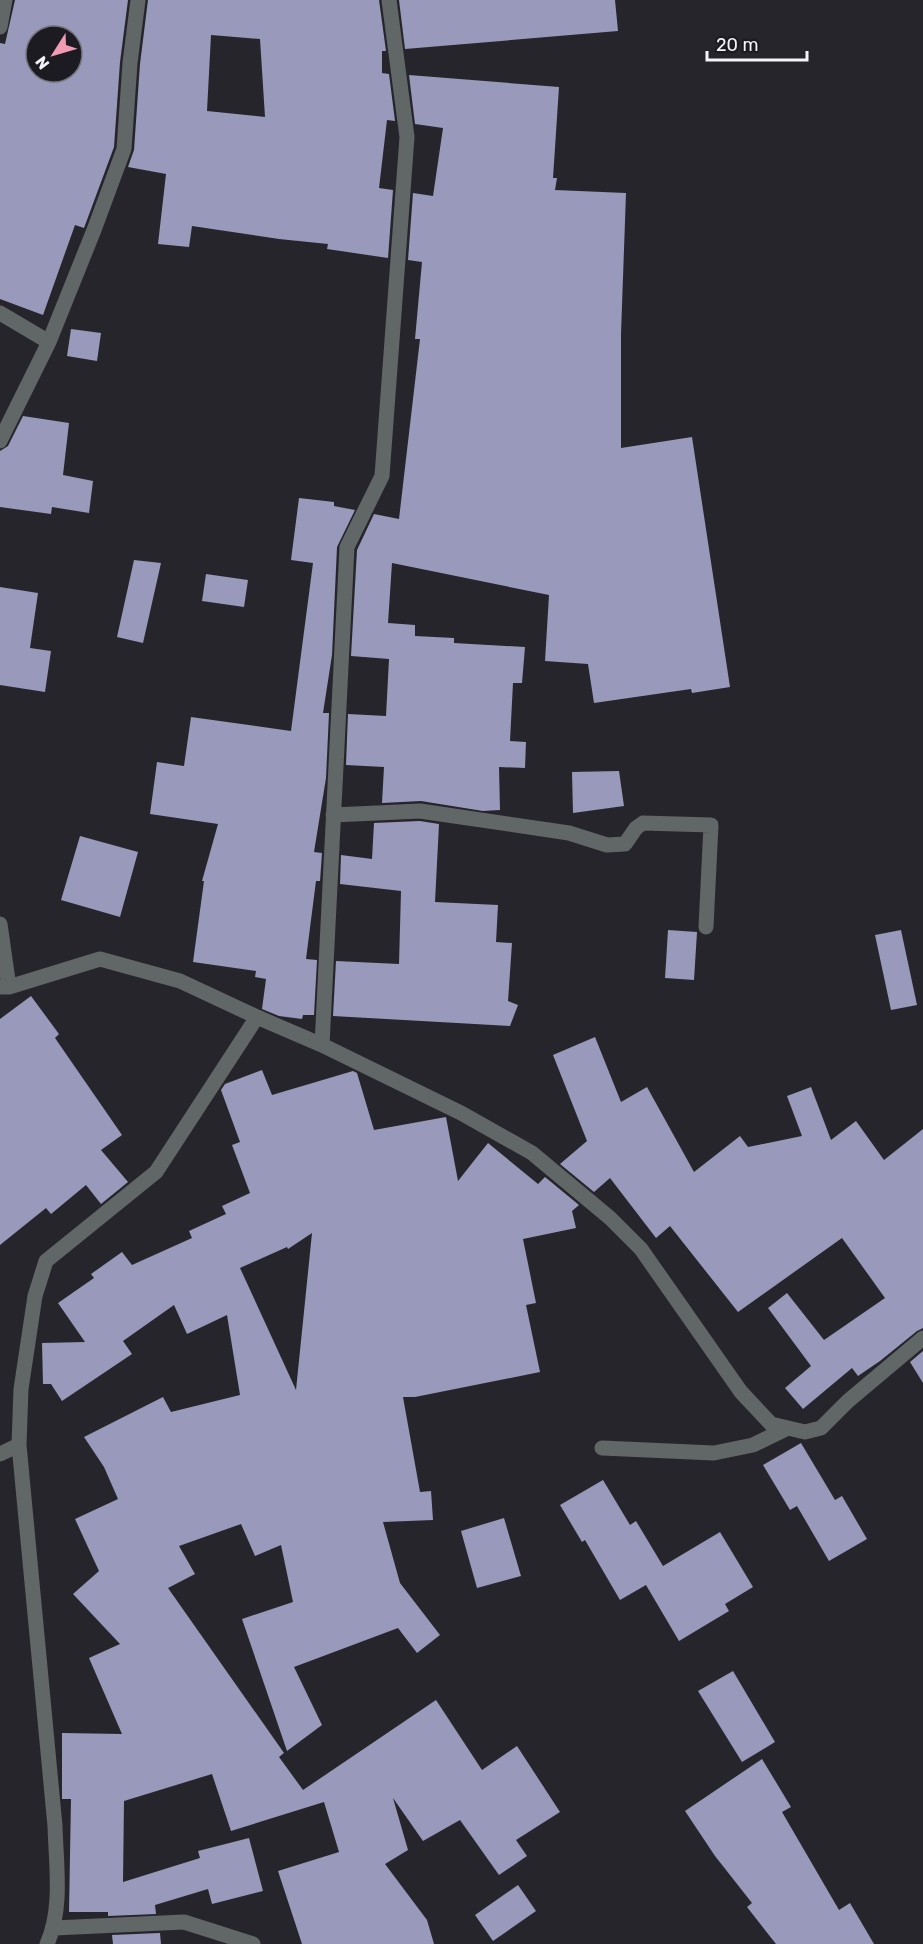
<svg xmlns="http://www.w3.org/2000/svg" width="923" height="1944" font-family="Rubik,sans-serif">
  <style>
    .building { fill: #9899bb; fill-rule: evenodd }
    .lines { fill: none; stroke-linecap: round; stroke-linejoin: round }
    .street { stroke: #616666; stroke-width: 15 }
  </style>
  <rect width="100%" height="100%" fill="#27252c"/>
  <path class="building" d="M 15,0 L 128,0 L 120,62 L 114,147 L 84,228 L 75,225 L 43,315 L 0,299 L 0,43 L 5,44 ZM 36,36 L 72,36 L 72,72 L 36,72 Z
    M 148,0 L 379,0 L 386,51 L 382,51 L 382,73 L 389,74 L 395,121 L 387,120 L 379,188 L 393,190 L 388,258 L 327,249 L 328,244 L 279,239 L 192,226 L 189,247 L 158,244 L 166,174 L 128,167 L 134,150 L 140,64 ZM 211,35 L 260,39 L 265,117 L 207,111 Z
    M 399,0 L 615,0 L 618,31 L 405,49 Z
    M 409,75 L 559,87 L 553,178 L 557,178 L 555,190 L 626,193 L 621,334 L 621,448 L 692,437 L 730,687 L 692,693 L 691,689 L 594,703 L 588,664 L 545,661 L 549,595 L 392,563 L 388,623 L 415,625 L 415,636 L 454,638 L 454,643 L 525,647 L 522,683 L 513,683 L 510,741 L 526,742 L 525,768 L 499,767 L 500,810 L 483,811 L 421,801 L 382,803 L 384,767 L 346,765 L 348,714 L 386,716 L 389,659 L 351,656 L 357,550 L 374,514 L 399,519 L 420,339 L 415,339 L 422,262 L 408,260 L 413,193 L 433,196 L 443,128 L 415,124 Z
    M 71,329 L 101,333 L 97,361 L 67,356 Z
    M 23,416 L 69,423 L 63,475 L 93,481 L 89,513 L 52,507 L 51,514 L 0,507 L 0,451 L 8,446 Z
    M 299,498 L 334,502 L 334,506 L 355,510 L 337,547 L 332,655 L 323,713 L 329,713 L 326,778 L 314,852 L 322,853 L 320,881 L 316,881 L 306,959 L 317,960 L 314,1015 L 303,1015 L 302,1019 L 279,1016 L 262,1009 L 266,979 L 255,977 L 256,971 L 193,962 L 204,881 L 202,881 L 218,824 L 150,814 L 157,762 L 184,766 L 191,717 L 291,731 L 313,563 L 291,560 Z
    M 134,560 L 161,563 L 143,643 L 117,637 Z
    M 206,574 L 248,580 L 244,607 L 202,601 Z
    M 0,587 L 38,593 L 30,648 L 51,651 L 45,692 L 0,685 Z
    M 619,771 L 624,806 L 573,813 L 572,772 Z
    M 420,821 L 439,824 L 435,902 L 498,905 L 496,942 L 512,943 L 508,1001 L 518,1005 L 510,1026 L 333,1016 L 336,961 L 399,964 L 401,891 L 340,884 L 341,855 L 372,859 L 374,823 Z
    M 80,836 L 138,852 L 120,917 L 61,900 Z
    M 668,930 L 697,932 L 694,980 L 665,978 Z
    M 901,930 L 917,1005 L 891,1010 L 875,935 Z
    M 31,996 L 59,1034 L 55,1038 L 122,1135 L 101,1150 L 128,1182 L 101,1204 L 86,1185 L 51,1214 L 46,1208 L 0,1245 L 0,1019 Z
    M 595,1037 L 621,1102 L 647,1087 L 694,1172 L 740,1136 L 748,1147 L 802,1136 L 787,1096 L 811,1087 L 831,1140 L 856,1121 L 884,1160 L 923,1129 L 923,1328 L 917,1331 L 880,1361 L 858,1376 L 852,1368 L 803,1409 L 785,1388 L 811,1366 L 768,1308 L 787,1293 L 824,1340 L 885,1298 L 842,1238 L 738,1312 L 670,1226 L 656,1238 L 610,1178 L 594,1192 L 560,1164 L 587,1141 L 553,1055 Z
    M 262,1070 L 272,1095 L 353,1071 L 357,1073 L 374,1130 L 446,1117 L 458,1181 L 488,1143 L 538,1184 L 545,1177 L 579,1205 L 572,1211 L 576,1228 L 523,1239 L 536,1303 L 526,1305 L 540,1372 L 415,1397 L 403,1397 L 420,1492 L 431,1491 L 433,1520 L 383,1522 L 400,1583 L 440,1635 L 417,1653 L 398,1628 L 294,1667 L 322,1725 L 287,1751 L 242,1619 L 293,1602 L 281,1545 L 255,1556 L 241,1524 L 179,1546 L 195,1574 L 168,1588 L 284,1753 L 279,1757 L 303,1790 L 436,1700 L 482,1770 L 517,1746 L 560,1812 L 516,1840 L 527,1856 L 499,1875 L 460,1820 L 423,1841 L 393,1798 L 408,1850 L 385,1864 L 427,1920 L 434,1944 L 302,1944 L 278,1871 L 339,1852 L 324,1802 L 231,1831 L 212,1774 L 124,1801 L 123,1882 L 200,1858 L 198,1851 L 249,1838 L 263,1891 L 212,1904 L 208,1889 L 155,1905 L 156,1914 L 108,1916 L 108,1912 L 69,1912 L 71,1799 L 62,1799 L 62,1733 L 122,1734 L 89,1658 L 120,1644 L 73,1594 L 99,1571 L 75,1519 L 118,1499 L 104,1467 L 84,1437 L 163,1397 L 171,1412 L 240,1395 L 227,1315 L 187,1334 L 174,1305 L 123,1341 L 132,1354 L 62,1401 L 51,1384 L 43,1384 L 42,1343 L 85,1342 L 58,1303 L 94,1278 L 91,1274 L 122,1252 L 132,1265 L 192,1238 L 189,1231 L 226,1214 L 222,1206 L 250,1193 L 232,1145 L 240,1142 L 221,1090 L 225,1084 ZM 312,1233 L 296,1390 L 240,1268 L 287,1247 L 288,1249 Z
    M 923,1351 L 923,1383 L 910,1362 Z
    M 801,1443 L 835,1500 L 842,1496 L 867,1539 L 829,1561 L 797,1506 L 790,1510 L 763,1465 Z
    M 603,1480 L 630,1525 L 636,1521 L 663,1566 L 720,1532 L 753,1587 L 725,1604 L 729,1611 L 679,1641 L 646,1585 L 620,1600 L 585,1540 L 582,1542 L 560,1505 Z
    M 504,1518 L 521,1576 L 477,1588 L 461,1531 Z
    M 733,1671 L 775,1742 L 742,1762 L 698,1691 Z
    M 762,1759 L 791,1807 L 782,1812 L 839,1910 L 850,1903 L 874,1944 L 776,1944 L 747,1907 L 752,1903 L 715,1856 L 685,1811 Z
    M 518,1885 L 536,1911 L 493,1941 L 475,1915 Z
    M 160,1933 L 161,1944 L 113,1944 L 112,1935 Z"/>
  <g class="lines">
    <path class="street" d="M 0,27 L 5,0
      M 0,313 L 49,342
      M 0,441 L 49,342 L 94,230 L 124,149 L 130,63 L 138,0
      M 333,815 L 420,811 L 569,833 L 607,845 L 625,844 L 636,828 L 643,823 L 711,825 L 706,927
      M 0,924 L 9,987
      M 0,987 L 9,987 L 100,959 L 180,981 L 257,1017 L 322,1045 L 461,1113 L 532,1153 L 610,1218 L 641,1249 L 741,1392 L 771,1424 L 805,1432 L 821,1428 L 848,1401 L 923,1338
      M 322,1045 L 347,547 L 382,476 L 407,137 L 389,0
      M 602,1448 L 714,1453 L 753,1445 L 788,1428
      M 0,1454 L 19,1445
      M 54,1928 L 184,1922 L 253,1944
      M 47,1944 C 63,1909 56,1864 55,1826 L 19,1445 L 21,1389 L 35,1296 L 46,1261 L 156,1172 L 257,1017"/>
  </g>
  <g transform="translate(54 54) rotate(233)"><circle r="28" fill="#1d1b22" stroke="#737178" stroke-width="1.5"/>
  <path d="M0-4.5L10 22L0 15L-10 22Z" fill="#f19ab2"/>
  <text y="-9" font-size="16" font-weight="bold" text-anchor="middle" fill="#f4f3f8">N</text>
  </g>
  <path d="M707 51v9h100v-9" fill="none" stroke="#f4f3f8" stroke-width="3"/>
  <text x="716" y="51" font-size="18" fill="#f4f3f8" stroke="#1d1b22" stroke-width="4.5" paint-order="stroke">20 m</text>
</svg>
